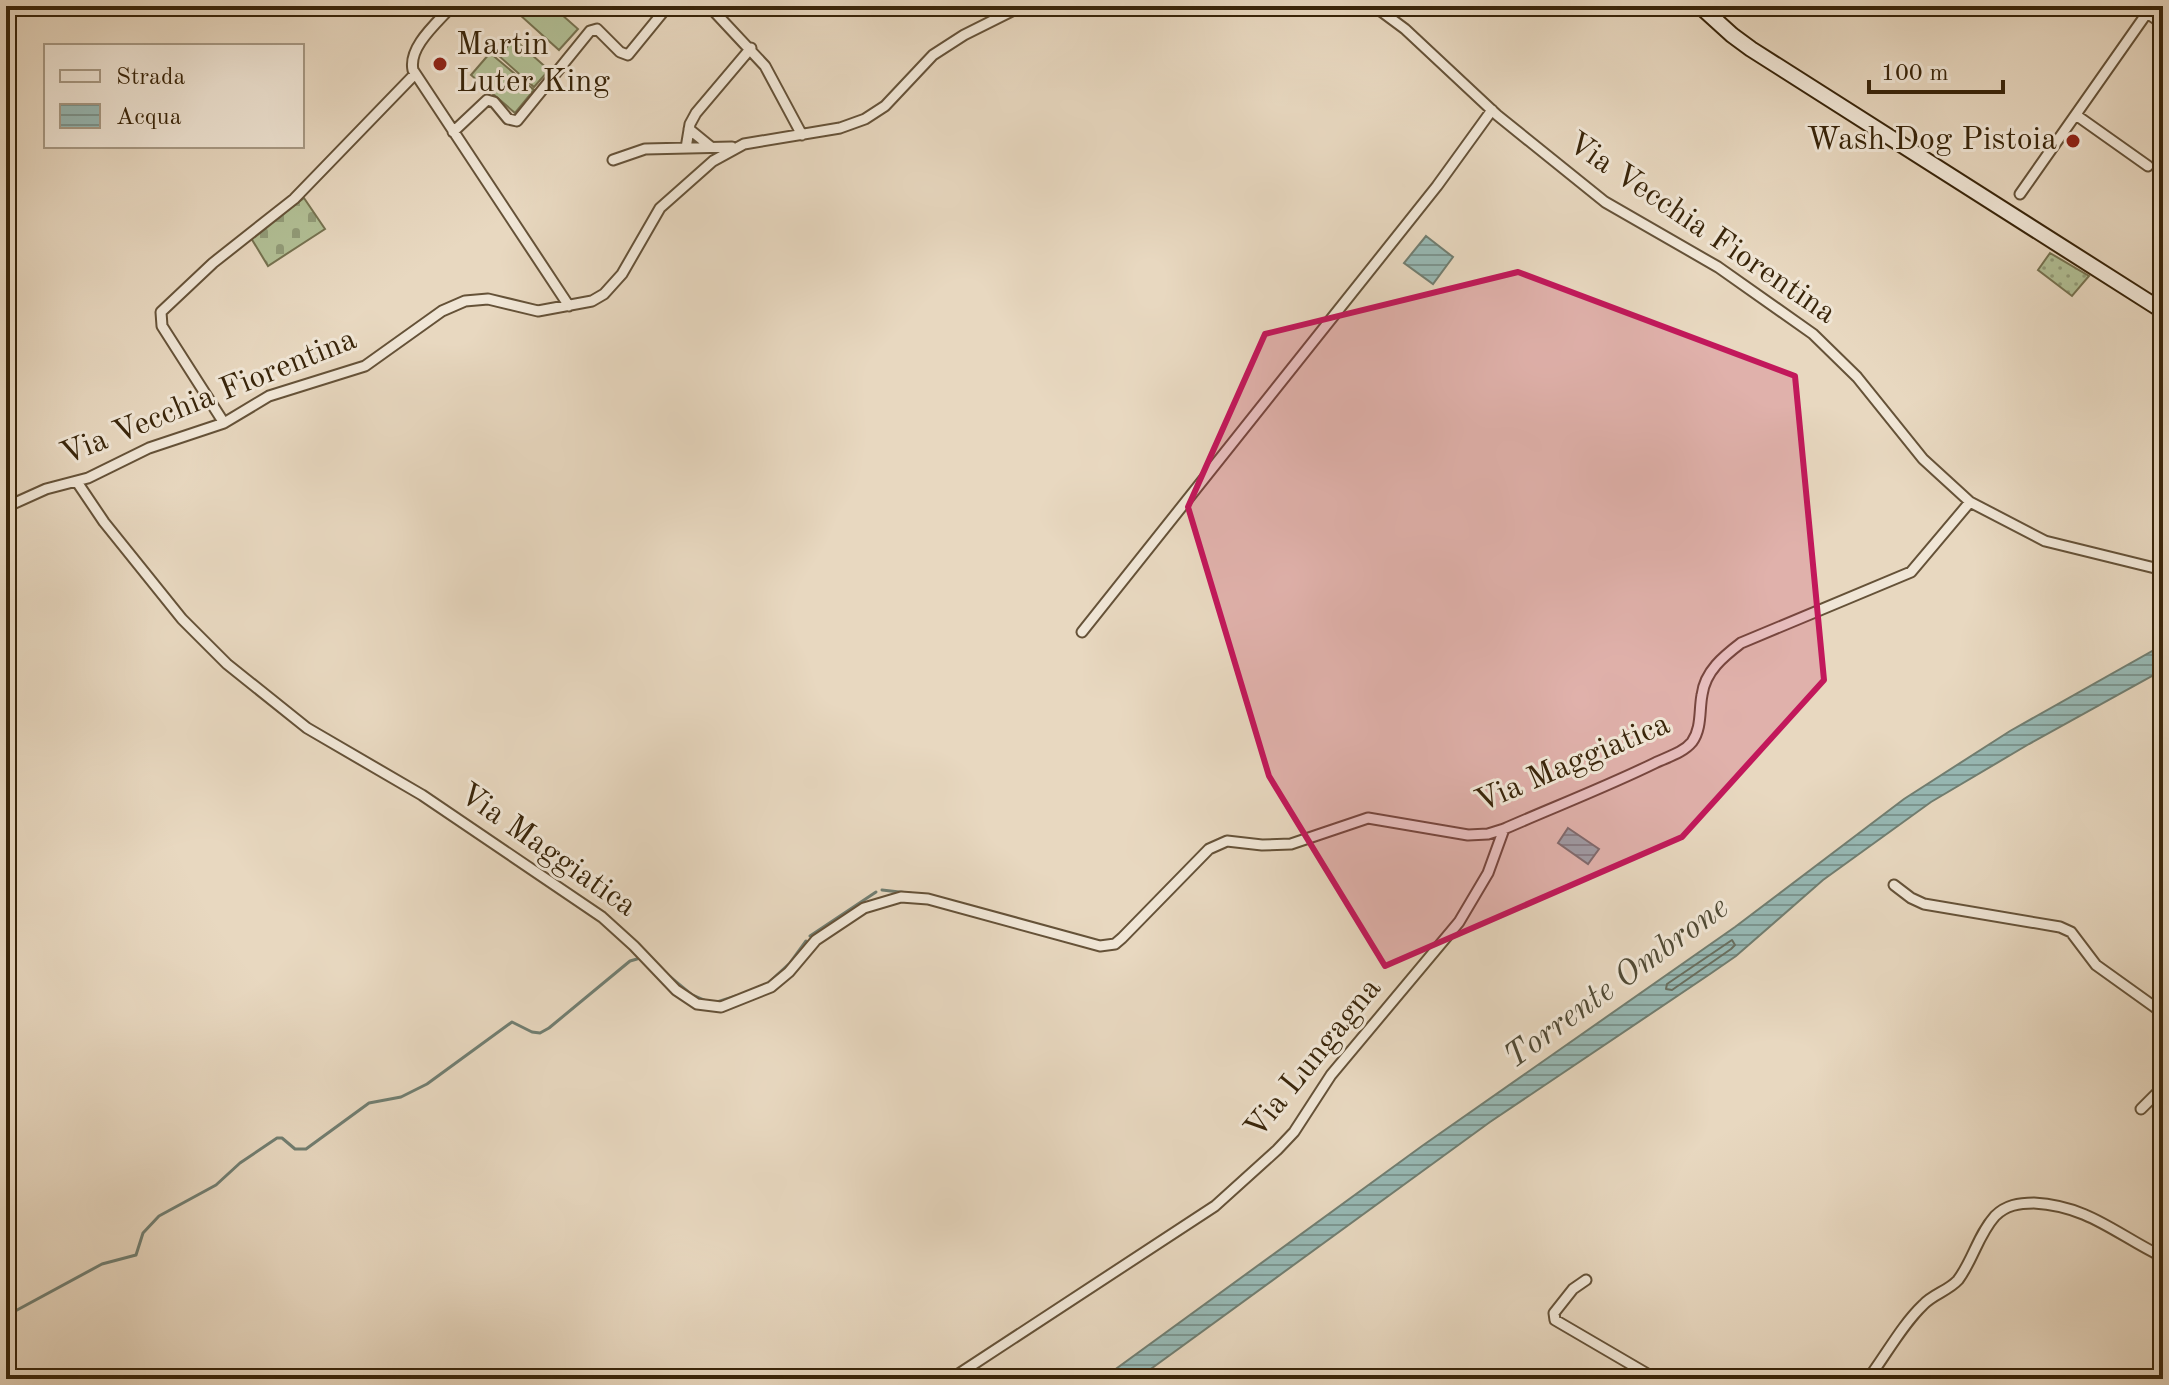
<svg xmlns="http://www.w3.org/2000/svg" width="2169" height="1385" font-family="'Old Standard TT',serif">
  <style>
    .grass { fill: url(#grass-dots); stroke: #767250; stroke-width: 2 }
    .cemetery { fill: url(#cemetery-stones); stroke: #767250; stroke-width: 2 }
    .pitch { fill: #b2c096; stroke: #767250; stroke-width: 2 }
    .water { fill: url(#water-rules); stroke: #717e71; stroke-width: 2 }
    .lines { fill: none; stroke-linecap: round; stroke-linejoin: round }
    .shore { stroke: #686f60; stroke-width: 2 }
    .stream { stroke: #717e71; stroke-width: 3 }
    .minor-casing { stroke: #655238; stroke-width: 13 }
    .secondary-casing { stroke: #39250a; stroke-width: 18 }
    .minor { stroke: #f0e6d6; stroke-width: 9 }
    .secondary { stroke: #f0e6d6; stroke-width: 14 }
    .marked { fill: #c2185b; fill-opacity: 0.2; stroke: #c2185b; stroke-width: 6; stroke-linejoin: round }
    .poi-dot { fill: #8f2418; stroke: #f0e6d6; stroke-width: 3 }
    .labels { text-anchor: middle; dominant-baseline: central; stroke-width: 6; stroke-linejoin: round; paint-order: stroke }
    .poi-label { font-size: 32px; fill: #39250a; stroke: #f0e6d6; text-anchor: start }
    .street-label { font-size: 32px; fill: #39250a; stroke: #f0e6d6 }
    .water-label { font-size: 34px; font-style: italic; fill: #504a35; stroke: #f0e6d6 }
  </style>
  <defs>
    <pattern id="grass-dots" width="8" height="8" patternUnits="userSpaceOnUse" patternTransform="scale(2)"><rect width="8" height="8" fill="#b2c096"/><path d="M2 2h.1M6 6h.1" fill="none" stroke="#929c79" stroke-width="1.8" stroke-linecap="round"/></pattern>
    <pattern id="cemetery-stones" width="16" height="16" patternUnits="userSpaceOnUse" patternTransform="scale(2)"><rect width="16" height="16" fill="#b2c096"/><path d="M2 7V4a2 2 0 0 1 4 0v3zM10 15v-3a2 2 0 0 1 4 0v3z" fill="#929c79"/></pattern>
    <pattern id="water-rules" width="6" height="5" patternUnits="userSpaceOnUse" patternTransform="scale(2)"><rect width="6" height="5" fill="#97b9b5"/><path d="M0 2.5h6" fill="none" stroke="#7c9691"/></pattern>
  </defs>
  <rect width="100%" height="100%" fill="#e8d8c0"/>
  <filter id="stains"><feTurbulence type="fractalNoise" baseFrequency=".0025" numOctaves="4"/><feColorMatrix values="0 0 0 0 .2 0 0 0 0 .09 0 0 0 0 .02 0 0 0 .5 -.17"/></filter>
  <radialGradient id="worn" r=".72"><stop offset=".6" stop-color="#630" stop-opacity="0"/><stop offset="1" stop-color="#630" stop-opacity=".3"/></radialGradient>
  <path class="grass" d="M 2050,253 L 2089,276 L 2072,296 L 2038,270 Z"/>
  <path class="cemetery" d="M 304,198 L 325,229 L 268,266 L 251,238 Z"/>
  <path class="pitch" d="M 528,6 L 552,6 L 578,29 L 559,50 L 520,15 Z
    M 514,39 L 549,70 L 534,87 L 499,56 Z
    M 490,53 L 534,90 L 515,113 L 471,75 Z"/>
  <path class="water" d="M 1426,236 L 1453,257 L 1433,284 L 1404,263 Z
    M 2163,645 L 2163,670 L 2029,744 L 1931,802 L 1823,880 L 1736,956 L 1710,974 L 1490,1122 L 1137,1379 L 1102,1379 L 1422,1146 L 1735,927 L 1904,799 L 2010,731 Z
    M 1568,828 L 1599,849 L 1588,864 L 1558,843 Z"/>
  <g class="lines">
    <path class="shore" d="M 1732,940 L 1735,945 L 1731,949 L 1672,990 L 1666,989 L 1667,984 Z"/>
    <path class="stream" d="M 882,890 L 917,894
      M 810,936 L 876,892
      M 669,976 L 692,995 L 706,1001
      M 766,985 L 790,963 L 806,941
      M 717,1002 L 736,996
      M 6,1316 L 102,1264 L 136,1255 L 143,1233 L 159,1216 L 216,1185 L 240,1163 L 277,1138 L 282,1138 L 295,1149 L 306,1149 L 369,1103 L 401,1097 L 427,1084 L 512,1022 L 532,1032 L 540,1033 L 549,1028 L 630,961 L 637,959"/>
    <g class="minor-casing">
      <path id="minor" d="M 452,6 C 437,23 408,47 413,70 L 569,306
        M 709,6 L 765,66 L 802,135
        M 1374,6 L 1405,29 L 1497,115 L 1605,202 L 1718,267 L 1813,334 L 1857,377 L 1923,459 L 1970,502 L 2045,541 L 2163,570
        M 2137,6 L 2163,24
        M 2076,115 L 2148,166
        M 689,129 L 711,147
        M 453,132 L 487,100 L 494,102 L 508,119 L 517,121 L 590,31 L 597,29 L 620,52 L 628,55 L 668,6
        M 686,148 L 690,124 L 696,113 L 751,48
        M 613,160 L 645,149 L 732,147
        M 2020,194 L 2147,13
        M 224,423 L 162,326 L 161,312 L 213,263 L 294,199 L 415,74
        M 77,482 L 104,522 L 182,619 L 227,664 L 307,728 L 422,795 L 602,917 L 634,946 L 676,990 L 697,1004 L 721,1007 L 771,987 L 789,972 L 816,940 L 864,908 L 901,897 L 928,899 L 1100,946 L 1115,944 L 1122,938 L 1209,849 L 1227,841 L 1262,845 L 1291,844 L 1368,818 L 1468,835 L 1488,834 L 1504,829 C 1554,807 1606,787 1655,763 C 1667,757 1683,753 1692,742 C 1702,728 1699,710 1702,695 C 1705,671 1724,656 1741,643 L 1911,572 L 1970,502
        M 6,507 L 46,489 L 88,478 L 149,448 L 224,423 L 269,396 L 365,366 L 442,311 L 465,301 L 488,299 L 538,311 L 592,301 L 604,294 L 622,274 L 660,208 L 713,161 L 744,144 L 840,128 L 865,119 L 885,106 L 933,55 L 964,35 L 1022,6
        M 1082,632 L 1437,186 L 1492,110
        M 1894,885 L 1911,898 L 1924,904 L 2060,927 L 2071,932 L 2096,965 L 2163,1013
        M 2141,1109 L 2163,1087
        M 1586,1280 L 1573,1289 L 1554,1313 L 1555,1320 L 1656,1379
        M 951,1379 L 1215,1206 L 1277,1150 L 1294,1132 L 1331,1075 L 1459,922 L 1488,873 L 1504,829
        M 1868,1379 C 1886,1355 1902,1325 1923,1305 C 1933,1294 1948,1291 1958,1280 C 1973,1260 1978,1235 1995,1216 C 2006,1205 2019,1203 2034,1203 C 2089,1206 2117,1235 2163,1257"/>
    </g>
    <g class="secondary-casing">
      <path id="secondary" d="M 1700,6 L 1732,35 L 1751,49 L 2163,311"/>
    </g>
    <use href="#minor" class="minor"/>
    <use href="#secondary" class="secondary"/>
  </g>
  <path class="marked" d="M 1518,272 L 1795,376 L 1824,680 L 1682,837 L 1385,966 L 1269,776 L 1188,507 L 1265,334 Z"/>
  <g class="poi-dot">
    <circle cx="440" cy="64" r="8"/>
    <circle cx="2073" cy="141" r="8"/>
  </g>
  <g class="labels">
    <g class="poi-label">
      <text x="456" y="46">Martin<tspan x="456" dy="37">Luter King</tspan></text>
      <text x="2057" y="141" text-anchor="end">Wash Dog Pistoia</text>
    </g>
    <g class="street-label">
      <text transform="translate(1701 229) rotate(34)">Via Vecchia Fiorentina</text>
      <text transform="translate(209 398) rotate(-22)">Via Vecchia Fiorentina</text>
      <text transform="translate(1573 764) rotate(-23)">Via Maggiatica</text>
      <text transform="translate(547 851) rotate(35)">Via Maggiatica</text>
      <text transform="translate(1314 1059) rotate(-51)">Via Lungagna</text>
    </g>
    <g class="water-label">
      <text transform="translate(1617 983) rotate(-36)">Torrente Ombrone</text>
    </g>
  </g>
  <rect width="2169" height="1385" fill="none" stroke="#e8d8c0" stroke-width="32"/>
  <rect x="8" y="8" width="2153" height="1369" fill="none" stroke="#39250a" stroke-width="4"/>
  <rect x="16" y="16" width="2137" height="1353" fill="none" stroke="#39250a" stroke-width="2"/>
  <rect x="44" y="44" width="260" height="104" fill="#f0e6d6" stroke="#a79984" stroke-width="2"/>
  <rect x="60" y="70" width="40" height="12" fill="#f0e6d6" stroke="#a79984" stroke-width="2"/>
  <text x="116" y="84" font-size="24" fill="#39250a">Strada</text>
  <rect x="60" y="104" width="40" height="24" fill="url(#water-rules)" stroke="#a79984" stroke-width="2"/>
  <text x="116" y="124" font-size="24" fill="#39250a">Acqua</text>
  <path d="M1869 80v12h134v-12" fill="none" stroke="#39250a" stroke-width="4"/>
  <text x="1881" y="80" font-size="24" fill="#39250a" stroke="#f0e6d6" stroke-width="6" paint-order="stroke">100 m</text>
  <rect width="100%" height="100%" filter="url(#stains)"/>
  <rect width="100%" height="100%" fill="url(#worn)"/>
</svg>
